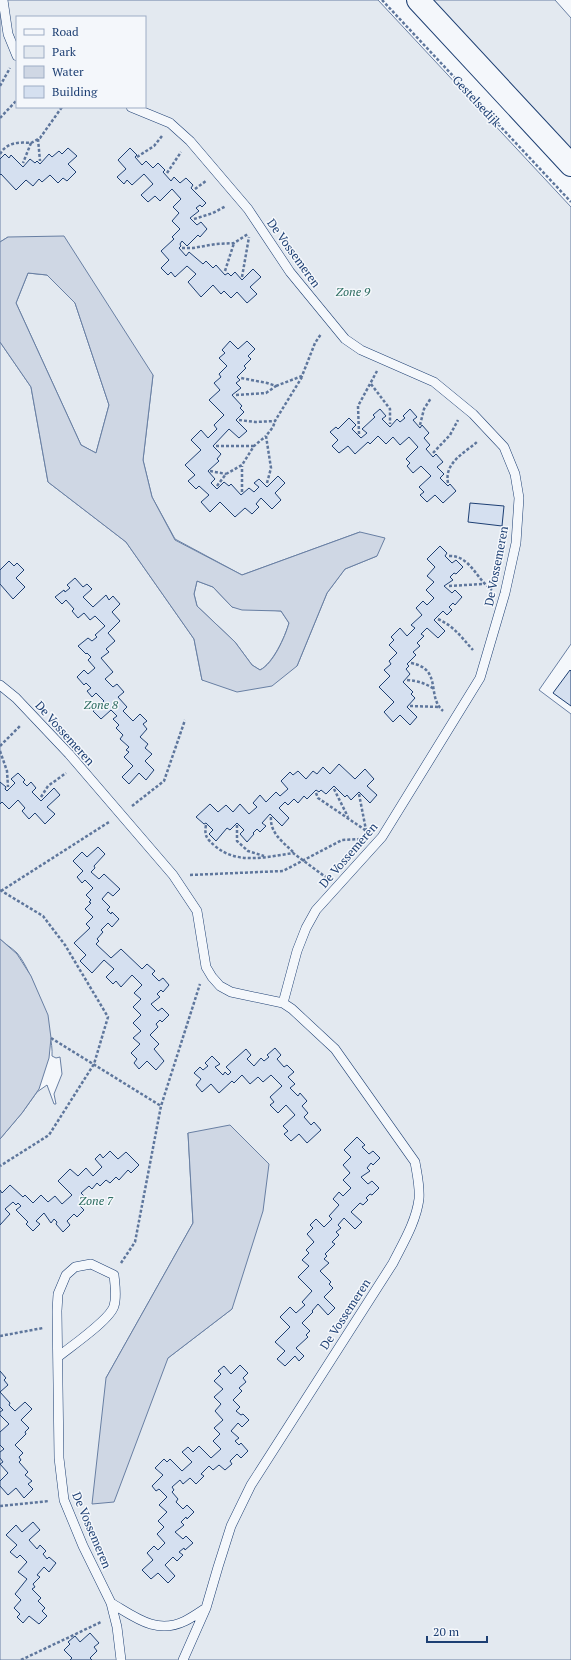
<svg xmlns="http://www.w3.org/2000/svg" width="571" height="1660" font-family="'PT Serif',serif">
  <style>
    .green { fill: #e3e9f0; stroke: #687fa3; fill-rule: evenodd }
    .water { fill: #cfd7e4; stroke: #687fa3; fill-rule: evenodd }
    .building { fill: #d5e0f0; stroke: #1d3f73 }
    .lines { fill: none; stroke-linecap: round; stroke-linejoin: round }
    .lane-casing { stroke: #1d3f73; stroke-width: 10 }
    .secondary-casing { stroke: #1d3f73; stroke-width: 24 }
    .path { stroke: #5e769c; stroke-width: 2.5; stroke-dasharray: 3 2; stroke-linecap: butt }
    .lane { stroke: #f4f7fb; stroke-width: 9 }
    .secondary { stroke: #f4f7fb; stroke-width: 22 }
    .labels { text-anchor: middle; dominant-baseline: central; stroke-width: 3; stroke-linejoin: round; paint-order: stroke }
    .street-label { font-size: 12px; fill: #1d3f73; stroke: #f4f7fb }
    .park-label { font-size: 12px; font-style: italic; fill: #2c6c60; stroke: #f4f7fb }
  </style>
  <rect width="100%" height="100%" fill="#f4f7fb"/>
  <path class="green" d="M 0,0 L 378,0 L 571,207 L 571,644 L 539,690 L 571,714 L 571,1660 L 0,1660 L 0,1139 L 22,1113 L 37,1092 L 47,1085 L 54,1104 L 56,1104 L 54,1094 L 62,1074 L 60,1057 L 56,1058 L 52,1056 C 54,1033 32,970 17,953 C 12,948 5,944 0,939 L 0,342 L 31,387 L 48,482 L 126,542 L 194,639 L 202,680 L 297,666 L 327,593 L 345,569 L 377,556 L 360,532 L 242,575 L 175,539 L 152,497 L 143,460 L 153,375 L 8,237 L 0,242 ZM 17,17 L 145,17 L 145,107 L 17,107 ZM 188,1133 L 232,1309 L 168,1358 L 106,1378 L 193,1223 Z
    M 433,0 L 555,0 L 571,18 L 571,149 Z
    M 28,273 L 47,275 L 75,303 L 109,405 L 96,453 L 81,445 L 16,303 Z
    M 197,581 L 213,587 L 232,607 L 281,611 L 289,623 C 285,637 273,663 260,670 L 252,665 L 235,642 L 197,606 L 194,594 Z"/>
  <path class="water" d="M 64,236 L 153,375 L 143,460 L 152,497 L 175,540 L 242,575 L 360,532 L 385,538 L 377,556 L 345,569 L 327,593 L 297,666 L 272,686 L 237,692 L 202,680 L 194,639 L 126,542 L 48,482 L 31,387 L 0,342 L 0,242 L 8,237 ZM 28,273 L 47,275 L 75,303 L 109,405 L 96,453 L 81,445 L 16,303 ZM 197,581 L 213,587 L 232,607 L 242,610 L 281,611 L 289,623 C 285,637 273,664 260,670 L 252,665 L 235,642 L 197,606 L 194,594 Z
    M 0,939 L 17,954 L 31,976 L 48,1015 L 51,1038 L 49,1058 L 39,1089 L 22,1113 L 0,1139 Z
    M 230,1125 L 269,1164 L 263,1211 L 232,1309 L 168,1358 L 114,1502 L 92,1504 L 106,1378 L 193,1223 L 188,1133 Z"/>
  <path class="building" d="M 68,148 L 77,156 L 68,164 L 76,172 L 67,181 L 63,178 L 58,183 L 50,175 L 42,182 L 39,179 L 33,186 L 26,180 L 16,190 L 1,174 L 0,175 L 0,159 L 5,154 L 9,158 L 11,155 L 23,167 L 30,159 L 35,163 L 37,161 L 40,164 L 49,154 L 52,157 L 59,151 L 62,154 Z
    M 130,148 L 137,155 L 135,157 L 142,165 L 146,161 L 153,168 L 158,163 L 165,170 L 163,172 L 171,181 L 174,177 L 180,183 L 186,178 L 193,185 L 191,188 L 206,203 L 202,207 L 200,205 L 196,208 L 199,211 L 190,218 L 197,225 L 201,222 L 207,229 L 200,237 L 198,235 L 187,246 L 182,241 L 180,244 L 181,246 L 179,248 L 186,256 L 189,252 L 203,264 L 206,261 L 213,268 L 216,265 L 225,275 L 228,273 L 231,276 L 235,272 L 242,280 L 253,269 L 261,277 L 250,287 L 257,294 L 247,303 L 237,292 L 231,298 L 224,291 L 221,294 L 213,285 L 201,297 L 188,282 L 196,274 L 187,266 L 175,277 L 171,272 L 168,275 L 161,268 L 169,260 L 161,251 L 174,239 L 172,237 L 180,229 L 172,221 L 179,213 L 173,207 L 181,199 L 172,189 L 160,201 L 155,196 L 148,202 L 141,195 L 153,184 L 144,174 L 132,185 L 127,180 L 124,184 L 117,177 L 126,169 L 118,160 Z
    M 230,341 L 238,349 L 247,341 L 255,349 L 248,356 L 251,359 L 244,366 L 246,368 L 237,377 L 240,380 L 236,383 L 241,388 L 232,395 L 242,406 L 240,408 L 244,412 L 236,420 L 247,431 L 239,438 L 229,429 L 213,446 L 221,454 L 217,459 L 219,461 L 208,471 L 215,479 L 211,483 L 217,489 L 224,482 L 229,486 L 231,484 L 241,495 L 249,488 L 254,492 L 259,487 L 254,483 L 259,479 L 267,487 L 278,476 L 285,483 L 275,493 L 281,500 L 272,509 L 261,498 L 256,504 L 259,507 L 252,514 L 245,508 L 235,517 L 220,502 L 210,512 L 201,502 L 209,495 L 199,486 L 196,489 L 188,481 L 195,475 L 185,465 L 201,450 L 191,440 L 201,430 L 208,438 L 217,429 L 214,425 L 224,415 L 209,400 L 220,390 L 214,383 L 221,377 L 219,374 L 227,366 L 219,358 L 225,353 L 222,350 Z
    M 380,409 L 386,416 L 382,419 L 390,427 L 397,419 L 400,422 L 405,418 L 403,416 L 410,409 L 417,417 L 413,420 L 420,428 L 422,425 L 429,433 L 424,438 L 430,445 L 426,449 L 433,457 L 436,454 L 443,462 L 437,467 L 444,474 L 440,478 L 448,486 L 450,484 L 456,491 L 443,503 L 435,495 L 427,502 L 420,495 L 424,492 L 419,487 L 431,476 L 421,466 L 413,473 L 407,466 L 410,463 L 406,459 L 418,447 L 409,437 L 400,445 L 393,437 L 386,444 L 378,436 L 370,444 L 368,442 L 355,454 L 348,446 L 339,453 L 332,446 L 338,440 L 330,432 L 336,427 L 338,429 L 349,418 L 356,425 L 352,429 L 361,438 L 367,433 L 362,429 L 375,417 L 373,415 Z
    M 470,503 L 504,506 L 502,526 L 468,522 Z
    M 440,546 L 447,553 L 445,556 L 452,563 L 456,560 L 463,567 L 456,574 L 454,573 L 450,577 L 453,580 L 444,586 L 452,593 L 455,590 L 462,597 L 455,605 L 453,603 L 449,607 L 452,610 L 447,615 L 443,611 L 434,620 L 445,631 L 438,638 L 427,628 L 421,634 L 424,636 L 417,643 L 420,646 L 413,652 L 416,655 L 407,664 L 409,666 L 406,669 L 410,674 L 403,682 L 413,692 L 411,694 L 415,698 L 407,707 L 417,717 L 410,725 L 400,715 L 393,722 L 384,712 L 394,702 L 379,687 L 390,676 L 384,670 L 391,664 L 389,661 L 397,653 L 389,645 L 394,640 L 391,637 L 400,628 L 407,636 L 415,628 L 411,625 L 422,615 L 416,608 L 423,601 L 427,605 L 434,598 L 426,590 L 434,582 L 427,576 L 435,567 L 427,559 Z
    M 9,561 L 14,566 L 17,563 L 24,570 L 16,578 L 25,587 L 13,599 L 0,584 L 0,570 Z
    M 75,578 L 83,587 L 87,584 L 92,589 L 83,597 L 93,607 L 106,595 L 109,600 L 113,596 L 120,604 L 112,612 L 120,621 L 108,633 L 115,641 L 106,649 L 109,652 L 101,658 L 113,672 L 105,679 L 113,687 L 117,684 L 124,692 L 118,697 L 127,707 L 123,711 L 133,721 L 140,714 L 147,721 L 143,724 L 147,729 L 140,737 L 148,744 L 145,748 L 152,754 L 145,761 L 154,770 L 146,780 L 139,773 L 129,784 L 122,777 L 133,766 L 124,757 L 129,752 L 126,750 L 129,747 L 120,739 L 123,735 L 116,728 L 119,725 L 113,719 L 117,716 L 111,710 L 101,719 L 93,711 L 104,701 L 96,693 L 92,697 L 87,691 L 91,688 L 86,683 L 84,685 L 77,677 L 84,670 L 88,674 L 95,668 L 88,660 L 91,657 L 87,653 L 86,654 L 78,646 L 88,638 L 92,641 L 97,637 L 95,635 L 105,626 L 95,616 L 90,620 L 84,613 L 78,618 L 72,611 L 74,609 L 66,600 L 62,604 L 55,597 L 64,590 L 65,592 L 70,588 L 67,585 Z
    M 570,670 L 571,671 L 571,706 L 553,693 Z
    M 339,764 L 355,779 L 365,769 L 374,779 L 367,786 L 377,795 L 370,803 L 359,792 L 351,800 L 347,795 L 345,797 L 334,786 L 326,794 L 321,790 L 319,792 L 316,790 L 307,799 L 304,796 L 298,803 L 294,799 L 288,805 L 285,802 L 279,808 L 289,818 L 282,826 L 270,814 L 262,823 L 266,826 L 260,832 L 257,829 L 253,833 L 254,834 L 247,842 L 240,834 L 244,830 L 237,823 L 230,830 L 227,828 L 216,841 L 209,834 L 213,830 L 206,823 L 204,824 L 196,817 L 210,804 L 218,812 L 226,805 L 233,812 L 240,804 L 249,814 L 257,807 L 253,803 L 260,795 L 266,802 L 276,792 L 280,796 L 288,789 L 281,781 L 290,772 L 293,775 L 298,771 L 306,779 L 313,771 L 317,774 L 323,767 L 330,774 Z
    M 18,773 L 25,780 L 23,782 L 27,786 L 31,782 L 36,788 L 32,792 L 41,801 L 54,788 L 60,795 L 47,807 L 55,814 L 45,824 L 35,813 L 29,819 L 22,811 L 25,808 L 18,800 L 9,809 L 2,802 L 0,804 L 0,782 L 6,787 L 5,789 L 7,791 L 15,783 L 11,779 Z
    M 98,847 L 105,854 L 94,866 L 95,868 L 91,872 L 99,879 L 104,874 L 120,889 L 113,896 L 108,892 L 102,899 L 110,907 L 107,910 L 111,914 L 112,912 L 119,919 L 112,927 L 108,923 L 101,930 L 103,932 L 97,939 L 99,941 L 96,944 L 111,958 L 121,949 L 142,969 L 147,964 L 155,971 L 152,974 L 159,981 L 163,978 L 169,985 L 163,992 L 161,990 L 157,994 L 160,997 L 151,1004 L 158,1011 L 162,1008 L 169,1015 L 162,1022 L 160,1020 L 156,1024 L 158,1027 L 150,1035 L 159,1044 L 154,1049 L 164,1061 L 156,1070 L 147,1061 L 139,1069 L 134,1063 L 137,1059 L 131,1053 L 140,1044 L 133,1038 L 141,1031 L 133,1023 L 141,1015 L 133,1007 L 141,999 L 134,993 L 142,985 L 132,975 L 121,987 L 116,981 L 113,984 L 106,977 L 114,969 L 104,960 L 92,973 L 80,961 L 86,955 L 74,943 L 90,928 L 86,924 L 93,917 L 85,909 L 91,903 L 89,902 L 91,900 L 86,895 L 93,888 L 85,880 L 82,883 L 77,877 L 83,871 L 73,861 L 82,852 L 87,857 Z
    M 275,1048 L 281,1055 L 277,1059 L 284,1067 L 287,1065 L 294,1072 L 288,1077 L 295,1084 L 290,1088 L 298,1096 L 300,1093 L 307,1101 L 302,1106 L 308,1113 L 304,1117 L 311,1125 L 314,1122 L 321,1130 L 307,1143 L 299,1134 L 291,1141 L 284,1134 L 288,1131 L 283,1126 L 295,1115 L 286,1105 L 278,1113 L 270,1105 L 274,1102 L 270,1097 L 282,1086 L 271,1075 L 263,1082 L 258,1077 L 250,1084 L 242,1075 L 234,1083 L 232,1081 L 219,1093 L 211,1084 L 202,1092 L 196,1085 L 201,1079 L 194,1073 L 200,1067 L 203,1070 L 208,1066 L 205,1063 L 212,1056 L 220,1064 L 215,1067 L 223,1075 L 225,1072 L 228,1075 L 231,1072 L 226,1067 L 246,1049 L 251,1055 L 247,1059 L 254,1066 L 261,1058 L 264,1061 L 269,1057 L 267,1055 Z
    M 357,1137 L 365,1145 L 362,1147 L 369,1154 L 373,1151 L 380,1158 L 373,1165 L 371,1163 L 367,1168 L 370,1171 L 361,1177 L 368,1184 L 372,1181 L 379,1188 L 372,1195 L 370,1194 L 366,1198 L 368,1200 L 363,1205 L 360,1203 L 351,1212 L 362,1222 L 355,1229 L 344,1218 L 338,1225 L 341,1228 L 336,1232 L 339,1235 L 332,1242 L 335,1244 L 325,1254 L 327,1256 L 324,1259 L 329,1263 L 320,1271 L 331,1282 L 329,1284 L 333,1288 L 324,1297 L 335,1308 L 328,1315 L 318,1304 L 312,1311 L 313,1312 L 302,1323 L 310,1331 L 306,1335 L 308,1337 L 296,1348 L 304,1356 L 299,1361 L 295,1356 L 285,1366 L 277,1359 L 285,1351 L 275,1342 L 290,1327 L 280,1317 L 290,1307 L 296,1313 L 305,1305 L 302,1302 L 312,1291 L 298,1277 L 309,1266 L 302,1260 L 309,1253 L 306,1250 L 314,1242 L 307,1234 L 313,1228 L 310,1225 L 316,1219 L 324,1227 L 332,1219 L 329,1216 L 339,1205 L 333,1199 L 339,1192 L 343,1196 L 351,1188 L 343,1180 L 350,1173 L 343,1165 L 351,1157 L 344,1150 Z
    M 110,1151 L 118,1159 L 126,1152 L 139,1165 L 131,1173 L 128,1170 L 119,1180 L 116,1177 L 110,1183 L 106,1180 L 100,1186 L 97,1183 L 92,1189 L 89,1186 L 81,1193 L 85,1197 L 78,1204 L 84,1210 L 77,1217 L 74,1214 L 67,1221 L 70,1225 L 63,1232 L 56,1224 L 57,1222 L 54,1219 L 51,1223 L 44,1213 L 36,1221 L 40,1224 L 33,1231 L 26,1224 L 28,1222 L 16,1210 L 21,1206 L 18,1203 L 16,1205 L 13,1202 L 5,1209 L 10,1214 L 0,1225 L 0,1190 L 2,1193 L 10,1185 L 23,1197 L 25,1195 L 33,1203 L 41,1195 L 48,1202 L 55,1196 L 62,1204 L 72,1195 L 58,1181 L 70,1169 L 78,1176 L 86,1168 L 93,1176 L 102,1167 L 95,1159 L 100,1154 L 103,1158 Z
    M 240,1365 L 248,1373 L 243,1378 L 246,1382 L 239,1388 L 242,1391 L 233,1400 L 240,1407 L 236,1411 L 241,1415 L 243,1414 L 249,1420 L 242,1427 L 238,1423 L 231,1431 L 239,1438 L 235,1441 L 239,1445 L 241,1443 L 248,1451 L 241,1458 L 237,1454 L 230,1461 L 232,1464 L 225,1470 L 219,1465 L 213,1470 L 209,1466 L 201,1474 L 204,1476 L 196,1484 L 190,1478 L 183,1484 L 180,1480 L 172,1487 L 174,1490 L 172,1492 L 178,1499 L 176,1502 L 183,1509 L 187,1505 L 194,1512 L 187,1519 L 186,1517 L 181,1522 L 184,1525 L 175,1532 L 183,1539 L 186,1536 L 193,1543 L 185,1550 L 184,1548 L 179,1552 L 183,1555 L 177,1561 L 173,1557 L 165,1565 L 175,1576 L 168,1583 L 158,1573 L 151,1579 L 142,1570 L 153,1560 L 147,1553 L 154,1546 L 158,1550 L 165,1543 L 157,1534 L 164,1527 L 158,1521 L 167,1512 L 159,1505 L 167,1497 L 159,1489 L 156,1491 L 152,1486 L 163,1475 L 155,1468 L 164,1459 L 167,1462 L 170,1459 L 182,1471 L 192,1462 L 182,1452 L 188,1447 L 193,1452 L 199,1446 L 211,1458 L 221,1449 L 213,1441 L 220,1434 L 214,1428 L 223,1420 L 215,1411 L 221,1404 L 214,1397 L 223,1389 L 214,1381 L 221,1374 L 218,1371 L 224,1366 L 231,1374 Z
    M 0,1371 L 6,1378 L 4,1380 L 8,1385 L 0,1392 Z
    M 0,1392 L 10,1403 L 9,1405 L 15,1411 L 25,1402 L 32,1409 L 21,1420 L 29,1428 L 25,1432 L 26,1434 L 15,1445 L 23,1453 L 19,1457 L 21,1460 L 19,1462 L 28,1472 L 25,1475 L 32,1481 L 28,1484 L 33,1489 L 24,1498 L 16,1488 L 8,1495 L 0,1486 L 0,1481 L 8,1473 L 0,1464 L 3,1462 L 0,1458 L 0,1452 L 4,1449 L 0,1445 L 0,1432 L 9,1424 L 0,1415 L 0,1412 L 3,1410 L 0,1407 Z
    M 33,1522 L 40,1530 L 29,1540 L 37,1549 L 40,1545 L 46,1551 L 43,1554 L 47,1559 L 49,1557 L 56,1563 L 49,1572 L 44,1567 L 37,1575 L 40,1577 L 33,1584 L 35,1587 L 32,1589 L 41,1598 L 38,1601 L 45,1608 L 42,1611 L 47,1616 L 39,1624 L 29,1616 L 23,1623 L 17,1617 L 20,1614 L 14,1608 L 21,1600 L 15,1594 L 27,1579 L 18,1572 L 27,1562 L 20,1555 L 17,1558 L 10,1552 L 17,1545 L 6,1535 L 16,1525 L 22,1532 Z
    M 90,1633 L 99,1643 L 94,1647 L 97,1651 L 90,1658 L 92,1660 L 70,1660 L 72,1658 L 64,1650 L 70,1644 L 68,1642 L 75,1636 L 80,1642 Z"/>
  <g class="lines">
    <g class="lane-casing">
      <path id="lane" d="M 3,0 L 8,34 L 17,56
        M 131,107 L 170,123 L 190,141 L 248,209 L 290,272 L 345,339 L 361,350 L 434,382 L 473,414 L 504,447 L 515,474 L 519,498 L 516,543 L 505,593 L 480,678 L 382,837 L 316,910 L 306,928 L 297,951 L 283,1003
        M 0,685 L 16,698 L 69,754 L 173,875 L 197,911 L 206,967 L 212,977 L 220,986 L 231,992 L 283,1003 L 292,1009 L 335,1049 L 415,1162 C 417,1174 420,1186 419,1199 C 416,1222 403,1243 393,1263 L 251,1485 L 231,1526 L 218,1567 L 206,1608 L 183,1660
        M 58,1357 C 70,1347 110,1320 114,1306 C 117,1296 115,1285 114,1275 L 91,1264 L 75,1267 L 66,1275 L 58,1294 L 57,1311 L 59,1458 L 64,1500 L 83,1546 L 111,1603 L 117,1627 L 121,1660
        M 111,1603 C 135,1617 156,1635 185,1621 C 193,1617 200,1612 206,1608"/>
    </g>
    <g class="secondary-casing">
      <path id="secondary" d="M 418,0 L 571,165"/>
    </g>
    <path class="path" d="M 382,0 L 571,202
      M 0,86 L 10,68
      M 0,118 L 17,100
      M 38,139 L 40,161
      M 31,143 L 40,138 L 62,107
      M 0,154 C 7,142 19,142 31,143 L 23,163
      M 137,157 L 154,146 L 162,136
      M 167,173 L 181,152
      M 195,189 L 206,181
      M 194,219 L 213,213 L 226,206
      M 182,248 L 193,248 L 216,244 L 234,243 L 248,234
      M 225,271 L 234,243
      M 242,277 L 249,237
      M 371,384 L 390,409 L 390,424
      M 276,386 L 302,376 L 315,343 L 321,334
      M 236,395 L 266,393 L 276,386 L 267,383 L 241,378
      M 239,420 L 255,422 L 275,421 L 302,377
      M 420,425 L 424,409 L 431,398
      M 359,434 L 358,406 L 377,371
      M 216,446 L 254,446
      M 433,453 L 450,435 L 458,420
      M 210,471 L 226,474
      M 267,483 L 271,468 L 266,436 L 273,427 L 275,421
      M 448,483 C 444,462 465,453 478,441
      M 217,486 L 226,474 L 242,465 L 254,446 L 266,436
      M 242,492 L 242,466
      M 449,556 C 470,555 476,579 492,590
      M 449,586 L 483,584
      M 438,619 C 455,627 461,637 473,650
      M 411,663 C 443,669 426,696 443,711
      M 407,680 C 418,681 425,683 434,689
      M 410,706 L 439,707
      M 0,746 L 21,725
      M 0,751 L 7,771 L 8,787
      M 334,789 L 348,817
      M 316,793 L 318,798 L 368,832
      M 359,794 L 366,830
      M 41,797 L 48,786 L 66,773
      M 132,806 L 164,781 L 185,720
      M 271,817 C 270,833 282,841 293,852
      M 206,825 C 204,836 207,839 215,846 C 237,865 267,857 293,853 L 327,878
      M 237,825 L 237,841 L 248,851 L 264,856
      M 190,875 L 283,871 L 342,840 L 361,839
      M 0,890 L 43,916 L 65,945 L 108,1017 L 94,1064 L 49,1135 L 0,1166
      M 1,891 L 109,822
      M 51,1038 L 161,1106
      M 121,1263 L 135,1242 L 161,1106 L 200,984
      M 0,1336 L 43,1328
      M 0,1506 L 49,1501
      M 21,1660 L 101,1622"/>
    <use href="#lane" class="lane"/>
    <use href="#secondary" class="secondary"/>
  </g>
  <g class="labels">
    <g class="street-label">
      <text transform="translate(477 101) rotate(47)">Gestelsedijk</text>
      <text transform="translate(294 253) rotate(54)">De Vossemeren</text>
      <text transform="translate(496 566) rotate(-79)">De Vossemeren</text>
      <text transform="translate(65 733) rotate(48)">De Vossemeren</text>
      <text transform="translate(348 855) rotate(-49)">De Vossemeren</text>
      <text transform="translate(345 1314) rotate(-57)">De Vossemeren</text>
      <text transform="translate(92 1530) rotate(67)">De Vossemeren</text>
    </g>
    <g class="park-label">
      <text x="353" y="291">Zone 9</text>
      <text x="101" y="704">Zone 8</text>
      <text x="96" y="1200">Zone 7</text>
    </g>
  </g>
  <rect x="16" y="16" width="130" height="92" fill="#f4f7fb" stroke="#9eadc5"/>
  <rect x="24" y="29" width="20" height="6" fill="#f4f7fb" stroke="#9eadc5"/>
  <text x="52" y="36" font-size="12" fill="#1d3f73">Road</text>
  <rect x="24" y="46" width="20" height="12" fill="#e3e9f0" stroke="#9eadc5"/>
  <text x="52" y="56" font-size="12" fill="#1d3f73">Park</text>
  <rect x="24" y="66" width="20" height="12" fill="#cfd7e4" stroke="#9eadc5"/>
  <text x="52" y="76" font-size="12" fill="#1d3f73">Water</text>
  <rect x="24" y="86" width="20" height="12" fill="#d5e0f0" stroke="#9eadc5"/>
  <text x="52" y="96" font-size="12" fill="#1d3f73">Building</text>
  <path d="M427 1636v6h60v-6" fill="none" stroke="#1d3f73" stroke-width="2"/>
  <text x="433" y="1636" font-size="12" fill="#1d3f73" stroke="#f4f7fb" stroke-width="3" paint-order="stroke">20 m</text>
</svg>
